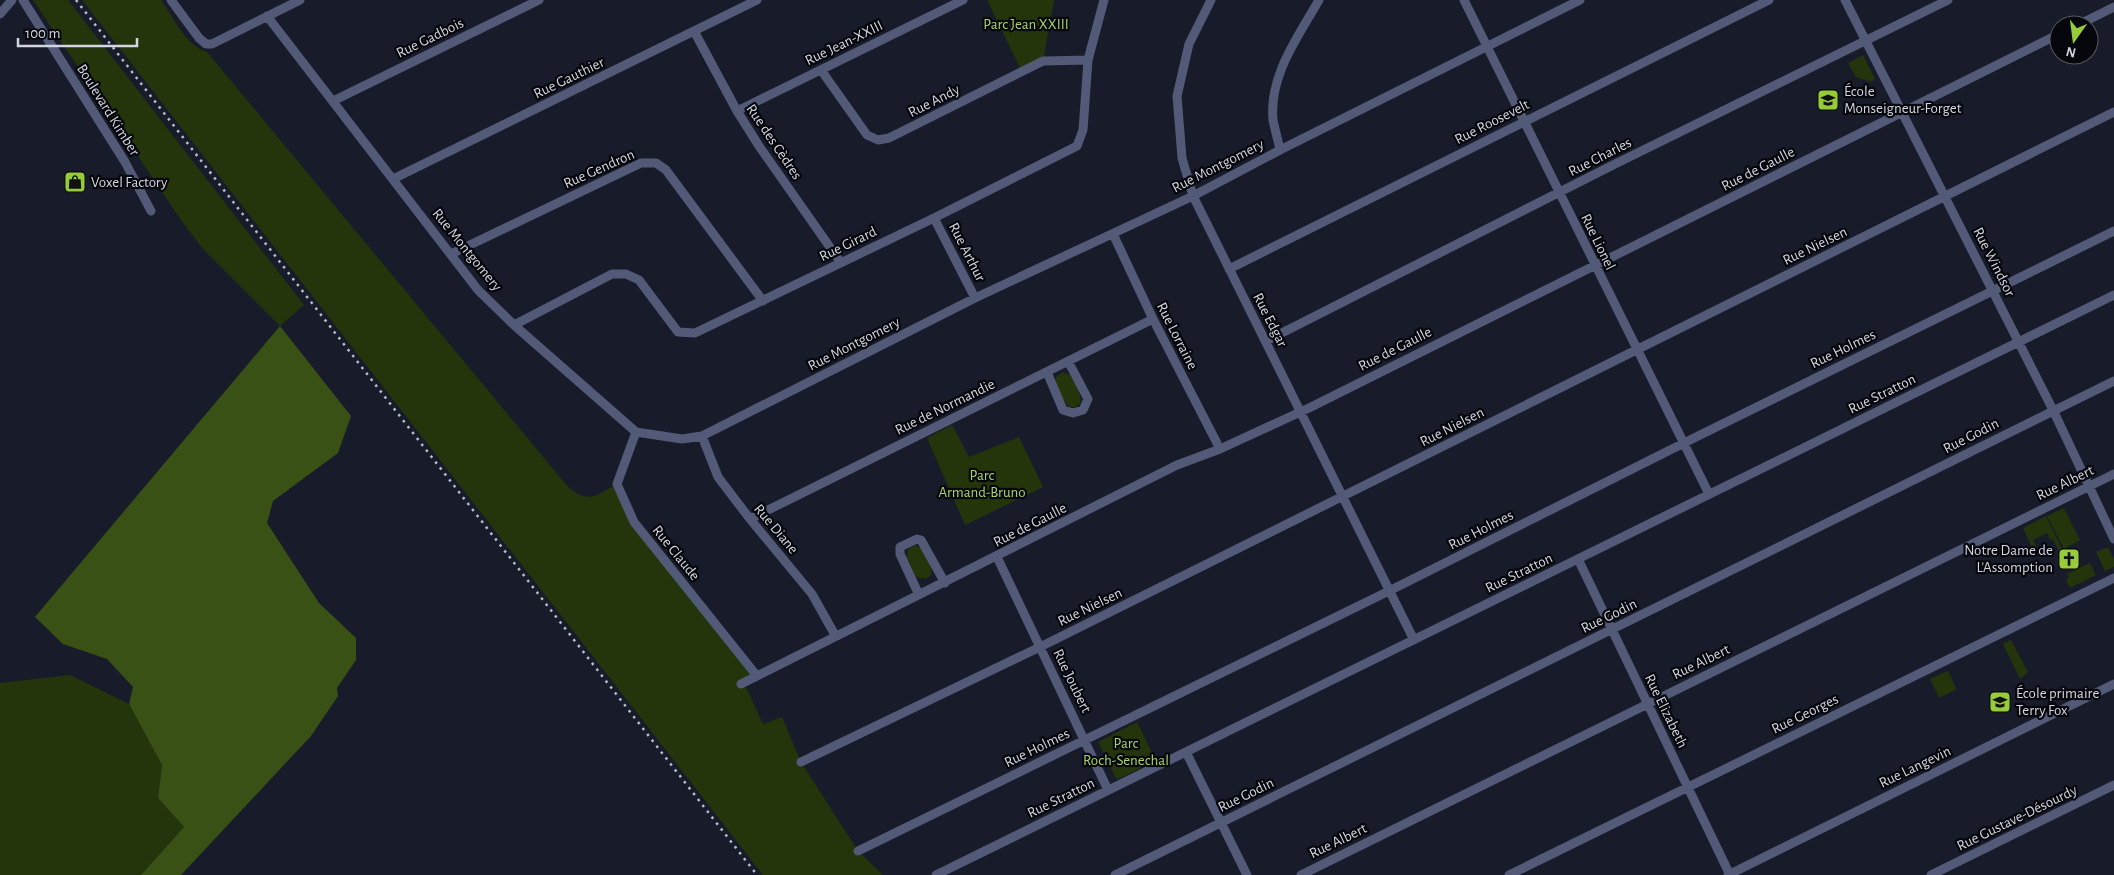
<svg xmlns="http://www.w3.org/2000/svg" width="2114" height="875" font-family="'Alegreya Sans',sans-serif">
  <style>
    .green { fill: #25350b }
    .forest { fill: #3a5115 }
    .lines { fill: none; stroke-linecap: round; stroke-linejoin: round }
    .minor { stroke: #525a78; stroke-width: 9 }
    .rail { stroke: #babdc8; stroke-width: 2.5; stroke-dasharray: 2.5 5; stroke-linecap: butt }
    .labels { text-anchor: middle; dominant-baseline: central; stroke-width: 4.5; stroke-linejoin: round; paint-order: stroke }
    .park-label { font-size: 15px; fill: #a8d36b; stroke: #06070c }
    .street-label { font-size: 15px; fill: #d3d6e0; stroke: #06070c }
    .poi-label { font-size: 15px; fill: #d3d6e0; stroke: #06070c; text-anchor: start }
  </style>
  <rect width="100%" height="100%" fill="#181b29"/>
  <path class="green" d="M 33,0 L 68,0 L 304,305 L 280,326 L 204,250 L 183,223 Z
    M 82,0 L 161,0 C 173,17 186,46 207,52 L 569,488 C 590,504 596,495 617,484 L 634,522 L 757,676 L 741,684 L 747,689 L 763,724 L 782,717 L 801,762 L 858,851 L 883,875 L 763,875 Z
    M 987,0 L 1054,0 L 1043,61 L 1022,72 Z
    M 1863,55 L 1875,79 L 1871,82 L 1856,77 L 1848,63 Z
    M 1063,372 L 1071,375 C 1075,384 1091,408 1070,407 C 1062,401 1054,386 1056,377 Z
    M 952,425 L 969,457 L 1019,437 L 1043,487 L 965,525 L 927,438 Z
    M 2064,508 L 2080,540 L 2064,549 L 2047,516 Z
    M 2046,516 L 2062,549 L 2059,551 L 2053,539 L 2050,540 L 2047,533 L 2033,540 L 2038,549 L 2033,550 L 2023,528 Z
    M 916,545 C 925,549 933,565 931,575 L 926,579 L 916,577 L 907,558 L 908,549 Z
    M 2108,547 L 2114,559 L 2114,567 L 2105,571 L 2096,552 Z
    M 2090,563 L 2096,575 L 2070,588 L 2066,580 L 2069,578 L 2067,574 Z
    M 2011,640 L 2028,672 L 2020,679 L 2003,644 Z
    M 1948,671 L 1956,688 L 1955,690 L 1939,698 L 1930,679 Z
    M 70,675 L 129,704 L 162,765 L 158,798 L 184,827 L 141,875 L 0,875 L 0,683 Z
    M 1137,722 L 1156,761 L 1118,779 L 1115,777 L 1098,742 Z"/>
  <path class="forest" d="M 280,326 L 351,416 L 338,453 L 273,501 L 267,523 L 319,603 L 356,638 L 356,660 L 337,688 L 338,696 L 311,736 L 181,875 L 141,875 L 184,827 L 158,798 L 162,765 L 129,704 L 133,687 L 107,659 L 63,644 L 35,617 Z"/>
  <g class="lines">
    <path class="minor" d="M 23,0 L 125,162 L 151,211
      M 171,0 L 199,38 L 206,44 L 212,44 L 300,0
      M 1211,0 L 1189,44 L 1177,96 L 1182,158 L 1193,196 L 1414,640
      M 1464,0 L 1709,494
      M 1845,0 L 2053,410 L 2114,539
      M 0,14 L 12,0
      M 267,16 L 478,290 L 514,325 L 636,432 L 682,439 L 702,436 L 975,298 L 1193,196 L 1280,150 L 1580,0
      M 2078,25 L 2114,7
      M 694,31 L 737,111 L 759,146 L 841,263
      M 821,70 L 867,135 L 878,140 L 889,138 L 1043,61 L 1088,60
      M 333,101 L 539,0
      M 737,111 L 963,0
      M 1280,150 C 1278,140 1275,130 1273,120 C 1269,75 1298,37 1319,0
      M 393,179 L 757,0
      M 934,218 L 975,298
      M 1113,234 L 1153,319 L 1220,449
      M 451,254 L 641,163 L 656,163 L 666,170 L 763,301
      M 1229,269 L 1769,0
      M 514,325 L 612,274 L 626,274 L 639,280 L 678,332 L 695,333 L 934,218 L 1077,146 L 1083,130 L 1088,60 L 1104,0
      M 1266,341 L 1611,166 L 1948,0
      M 1047,372 L 1063,410 L 1073,413 L 1083,410 L 1088,399 L 1068,361
      M 636,432 L 617,484 L 634,522 L 757,676
      M 702,436 L 718,477 L 750,519 L 812,594 L 835,635
      M 750,519 L 1153,319
      M 997,557 L 1108,790
      M 1578,559 L 1730,875
      M 919,595 L 900,554 L 900,547 L 917,539 L 921,540 L 945,583
      M 741,684 L 1177,465 L 1220,449 L 1309,408 L 2059,34
      M 1186,752 L 1247,875
      M 801,762 L 1040,647 L 2114,112
      M 858,851 L 1389,591 L 1692,439 L 2114,231
      M 936,875 L 2114,295
      M 1115,875 L 2114,381
      M 1301,875 L 2114,474
      M 1509,875 L 2114,578
      M 1728,875 L 2114,684
      M 1931,875 L 2114,785"/>
    <path class="rail" d="M 76,0 L 757,875"/>
  </g>
  <defs>
    <g id="school-square" transform="scale(1.125)"><rect x="-9" y="-9" width="18" height="18" rx="4" fill="#96cc39" stroke="#06070c"/><path d="M0-5L7-2L0 1L-7-2ZM-4 1L0 2.5L4 1V4Q0 6-4 4Z" fill="#111"/></g>
    <g id="shop-square" transform="scale(1.125)"><rect x="-9" y="-9" width="18" height="18" rx="4" fill="#96cc39" stroke="#06070c"/><path d="M-5-2.5h2.3a2.7 3.5 0 0 1 5.4 0H5L5.5 6h-11ZM-1.5-2.5h3a1.5 2.3 0 0 0-3 0Z" fill="#111"/></g>
    <g id="church-square" transform="scale(1.125)"><rect x="-9" y="-9" width="18" height="18" rx="4" fill="#96cc39" stroke="#06070c"/><path d="M-1.2-6h2.4v3.5h3.3v2.4h-3.3V6h-2.4V-.1h-3.3v-2.4h3.3Z" fill="#111"/></g>
  </defs>
  <g fill-rule="evenodd">
    <use href="#school-square" x="1828" y="100"/>
    <use href="#shop-square" x="75" y="182"/>
    <use href="#church-square" x="2069" y="559"/>
    <use href="#school-square" x="2000" y="702"/>
  </g>
  <g class="labels">
    <g class="park-label">
      <text x="1026" y="24">Parc Jean XXIII</text>
      <text x="982" y="475">Parc<tspan x="982" dy="17">Armand-Bruno</tspan></text>
      <text x="1126" y="743">Parc<tspan x="1126" dy="17">Roch-Senechal</tspan></text>
    </g>
    <g class="street-label">
      <text transform="translate(430 38) rotate(-26)">Rue Gadbois</text>
      <text transform="translate(844 43) rotate(-26)">Rue Jean-XXIII</text>
      <text transform="translate(569 78) rotate(-26)">Rue Gauthier</text>
      <text transform="translate(934 101) rotate(-27)">Rue Andy</text>
      <text transform="translate(108 110) rotate(58)">Boulevard Kimber</text>
      <text transform="translate(1492 122) rotate(-27)">Rue Roosevelt</text>
      <text transform="translate(774 142) rotate(56)">Rue des Cèdres</text>
      <text transform="translate(1600 157) rotate(-27)">Rue Charles</text>
      <text transform="translate(1218 166) rotate(-27)">Rue Montgomery</text>
      <text transform="translate(599 169) rotate(-24)">Rue Gendron</text>
      <text transform="translate(1758 169) rotate(-27)">Rue de Gaulle</text>
      <text transform="translate(1598 242) rotate(64)">Rue Lionel</text>
      <text transform="translate(848 244) rotate(-26)">Rue Girard</text>
      <text transform="translate(1815 246) rotate(-26)">Rue Nielsen</text>
      <text transform="translate(467 250) rotate(51)">Rue Montgomery</text>
      <text transform="translate(967 252) rotate(63)">Rue Arthur</text>
      <text transform="translate(1994 262) rotate(63)">Rue Windsor</text>
      <text transform="translate(1270 320) rotate(63)">Rue Edgar</text>
      <text transform="translate(1177 336) rotate(63)">Rue Lorraine</text>
      <text transform="translate(854 344) rotate(-27)">Rue Montgomery</text>
      <text transform="translate(1395 349) rotate(-27)">Rue de Gaulle</text>
      <text transform="translate(1843 349) rotate(-26)">Rue Holmes</text>
      <text transform="translate(1882 394) rotate(-26)">Rue Stratton</text>
      <text transform="translate(945 407) rotate(-26)">Rue de Normandie</text>
      <text transform="translate(1452 427) rotate(-27)">Rue Nielsen</text>
      <text transform="translate(1971 436) rotate(-27)">Rue Godin</text>
      <text transform="translate(2065 483) rotate(-26)">Rue Albert</text>
      <text transform="translate(1030 525) rotate(-27)">Rue de Gaulle</text>
      <text transform="translate(776 529) rotate(50)">Rue Diane</text>
      <text transform="translate(1481 530) rotate(-27)">Rue Holmes</text>
      <text transform="translate(676 553) rotate(51)">Rue Claude</text>
      <text transform="translate(1519 573) rotate(-26)">Rue Stratton</text>
      <text transform="translate(1090 607) rotate(-26)">Rue Nielsen</text>
      <text transform="translate(1609 616) rotate(-26)">Rue Godin</text>
      <text transform="translate(1701 662) rotate(-26)">Rue Albert</text>
      <text transform="translate(1072 681) rotate(64)">Rue Joubert</text>
      <text transform="translate(1666 711) rotate(64)">Rue Elizabeth</text>
      <text transform="translate(1805 714) rotate(-26)">Rue Georges</text>
      <text transform="translate(1037 748) rotate(-26)">Rue Holmes</text>
      <text transform="translate(1915 767) rotate(-26)">Rue Langevin</text>
      <text transform="translate(1246 795) rotate(-26)">Rue Godin</text>
      <text transform="translate(1061 798) rotate(-26)">Rue Stratton</text>
      <text transform="translate(2017 818) rotate(-26)">Rue Gustave-Désourdy</text>
      <text transform="translate(1338 841) rotate(-26)">Rue Albert</text>
    </g>
    <g class="poi-label">
      <text x="1844" y="91">École<tspan x="1844" dy="17">Monseigneur-Forget</tspan></text>
      <text x="91" y="182">Voxel Factory</text>
      <text x="2053" y="550" text-anchor="end">Notre Dame de<tspan x="2053" dy="17">L'Assomption</tspan></text>
      <text x="2016" y="693">École primaire<tspan x="2016" dy="17">Terry Fox</tspan></text>
    </g>
  </g>
  <g transform="translate(2074 40) rotate(194)"><circle r="24" fill="#06070c" stroke="#585a61"/>
  <path d="M0-4L9 19L0 12L-9 19Z" fill="#96cc39"/>
  <text y="-8" font-size="14" font-weight="bold" text-anchor="middle" fill="#d3d6e0">N</text>
  </g>
  <path d="M18 38v8h119v-8" fill="none" stroke="#d3d6e0" stroke-width="2.5"/>
  <text x="25" y="38" font-size="15" fill="#d3d6e0" stroke="#06070c" stroke-width="4" paint-order="stroke">100 m</text>
</svg>
